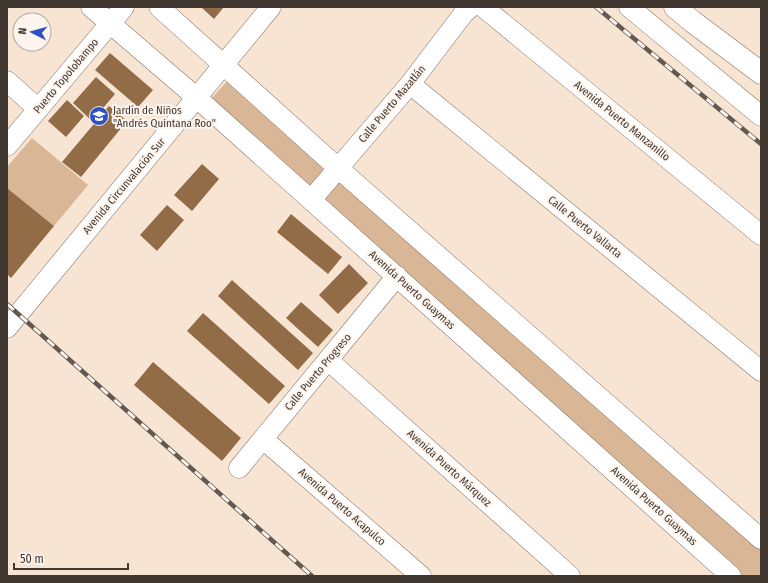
<svg xmlns="http://www.w3.org/2000/svg" width="768" height="583" font-family="'Fira Sans Condensed',sans-serif">
  <style>
    .green { fill: #d9b695 }
    .building { fill: #926b47 }
    .lines { fill: none; stroke-linecap: round; stroke-linejoin: round }
    .minor-casing { stroke: #837262; stroke-width: 21 }
    .highway-casing { stroke: #837262; stroke-width: 23 }
    .minor { stroke: #fff; stroke-width: 20 }
    .highway { stroke: #fff; stroke-width: 22 }
    .rail-casing { stroke: #645950; stroke-width: 4.5 }
    .rail { stroke: #fcf4ed; stroke-width: 3; stroke-dasharray: 9; stroke-linecap: butt }
    .labels { text-anchor: middle; dominant-baseline: central; stroke-width: 4; stroke-linejoin: round; paint-order: stroke }
    .street-label { font-size: 11px; fill: #3f3730; stroke: #fcf4ed }
    .poi-label { font-size: 11px; fill: #3f3730; stroke: #fcf4ed; text-anchor: start }
  </style>
  <rect width="100%" height="100%" fill="#f8e4d2"/>
  <path class="green" d="M 232,76 L 761,546 L 761,576 L 740,576 L 210,100 Z
    M 32,138 L 88,185 L 54,226 L 7,188 L 7,167 Z"/>
  <path class="building" d="M 201,7 L 224,7 L 214,19 Z
    M 110,53 L 153,90 L 138,107 L 95,70 Z
    M 96,77 L 115,94 L 92,121 L 73,103 Z
    M 67,100 L 84,116 L 66,137 L 48,121 Z
    M 109,106 L 127,121 L 81,177 L 62,162 Z
    M 202,164 L 219,179 L 192,211 L 174,195 Z
    M 7,188 L 54,226 L 11,278 L 7,274 Z
    M 167,205 L 184,220 L 157,251 L 140,235 Z
    M 291,214 L 342,257 L 328,274 L 277,232 Z
    M 349,264 L 368,283 L 338,314 L 319,295 Z
    M 232,280 L 313,353 L 298,370 L 218,296 Z
    M 301,302 L 333,330 L 318,347 L 286,318 Z
    M 203,313 L 285,386 L 269,404 L 187,331 Z
    M 153,362 L 241,438 L 222,461 L 134,385 Z"/>
  <g class="lines">
    <g class="minor-casing">
      <path id="minor" d="M 91,7 L 197,98 L 731,576
        M 159,7 L 338,168 L 761,539
        M 483,7 L 761,235
        M 629,7 L 761,116
        M 7,81 L 38,109
        M 410,84 L 761,371
        M 7,146 L 124,7
        M 311,200 L 410,84 L 464,13 L 471,7
        M 7,328 L 271,7
        M 328,360 L 570,576
        M 263,439 L 421,576
        M 239,468 L 397,276"/>
    </g>
    <g class="highway-casing">
      <path id="highway" d="M 675,7 L 693,22 L 761,73"/>
    </g>
    <use href="#minor" class="minor"/>
    <use href="#highway" class="highway"/>
    <g class="rail-casing">
      <path id="rail" d="M 596,7 L 761,144
        M 7,304 L 312,576"/>
    </g>
    <use href="#rail" class="rail"/>
  </g>
  <defs>
    <g id="school-disc" transform="scale(1)"><circle r="9.5" fill="#2f52c2" stroke="#fcf4ed"/><path d="M0-5L7-2L0 1L-7-2ZM-4 1L0 2.5L4 1V4Q0 6-4 4Z" fill="#fff"/></g>
  </defs>
  <g fill-rule="evenodd">
    <use href="#school-disc" x="99" y="116"/>
  </g>
  <g class="labels">
    <g class="street-label">
      <text transform="translate(66 76) rotate(-50)">Puerto Topolobampo</text>
      <text transform="translate(392 104) rotate(-50)">Calle Puerto Mazatlán</text>
      <text transform="translate(622 121) rotate(39)">Avenida Puerto Manzanillo</text>
      <text transform="translate(124 186) rotate(-50)">Avenida Circunvalación Sur</text>
      <text transform="translate(585 227) rotate(39)">Calle Puerto Vallarta</text>
      <text transform="translate(412 290) rotate(42)">Avenida Puerto Guaymas</text>
      <text transform="translate(318 372) rotate(-50)">Calle Puerto Progreso</text>
      <text transform="translate(449 468) rotate(42)">Avenida Puerto Márquez</text>
      <text transform="translate(654 506) rotate(42)">Avenida Puerto Guaymas</text>
      <text transform="translate(342 507) rotate(41)">Avenida Puerto Acapulco</text>
    </g>
    <g class="poi-label">
      <text x="113" y="110">Jardín de Niños<tspan x="113" dy="13">"Andrés Quintana Roo"</tspan></text>
    </g>
  </g>
  <rect width="768" height="583" fill="none" stroke="#3f3730" stroke-width="16"/>
  <g transform="translate(32 32) rotate(276)"><circle r="19" fill="#fcf4ed" stroke="#b0a8a1"/>
  <path d="M0-3L7 15L0 10L-7 15Z" fill="#2f52c2"/>
  <text y="-6" font-size="11" font-weight="bold" text-anchor="middle" fill="#3f3730">N</text>
  </g>
  <path d="M14 563v6h114v-6" fill="none" stroke="#3f3730" stroke-width="2"/>
  <text x="20" y="563" font-size="12" fill="#3f3730" stroke="#fcf4ed" stroke-width="3" paint-order="stroke">50 m</text>
</svg>
